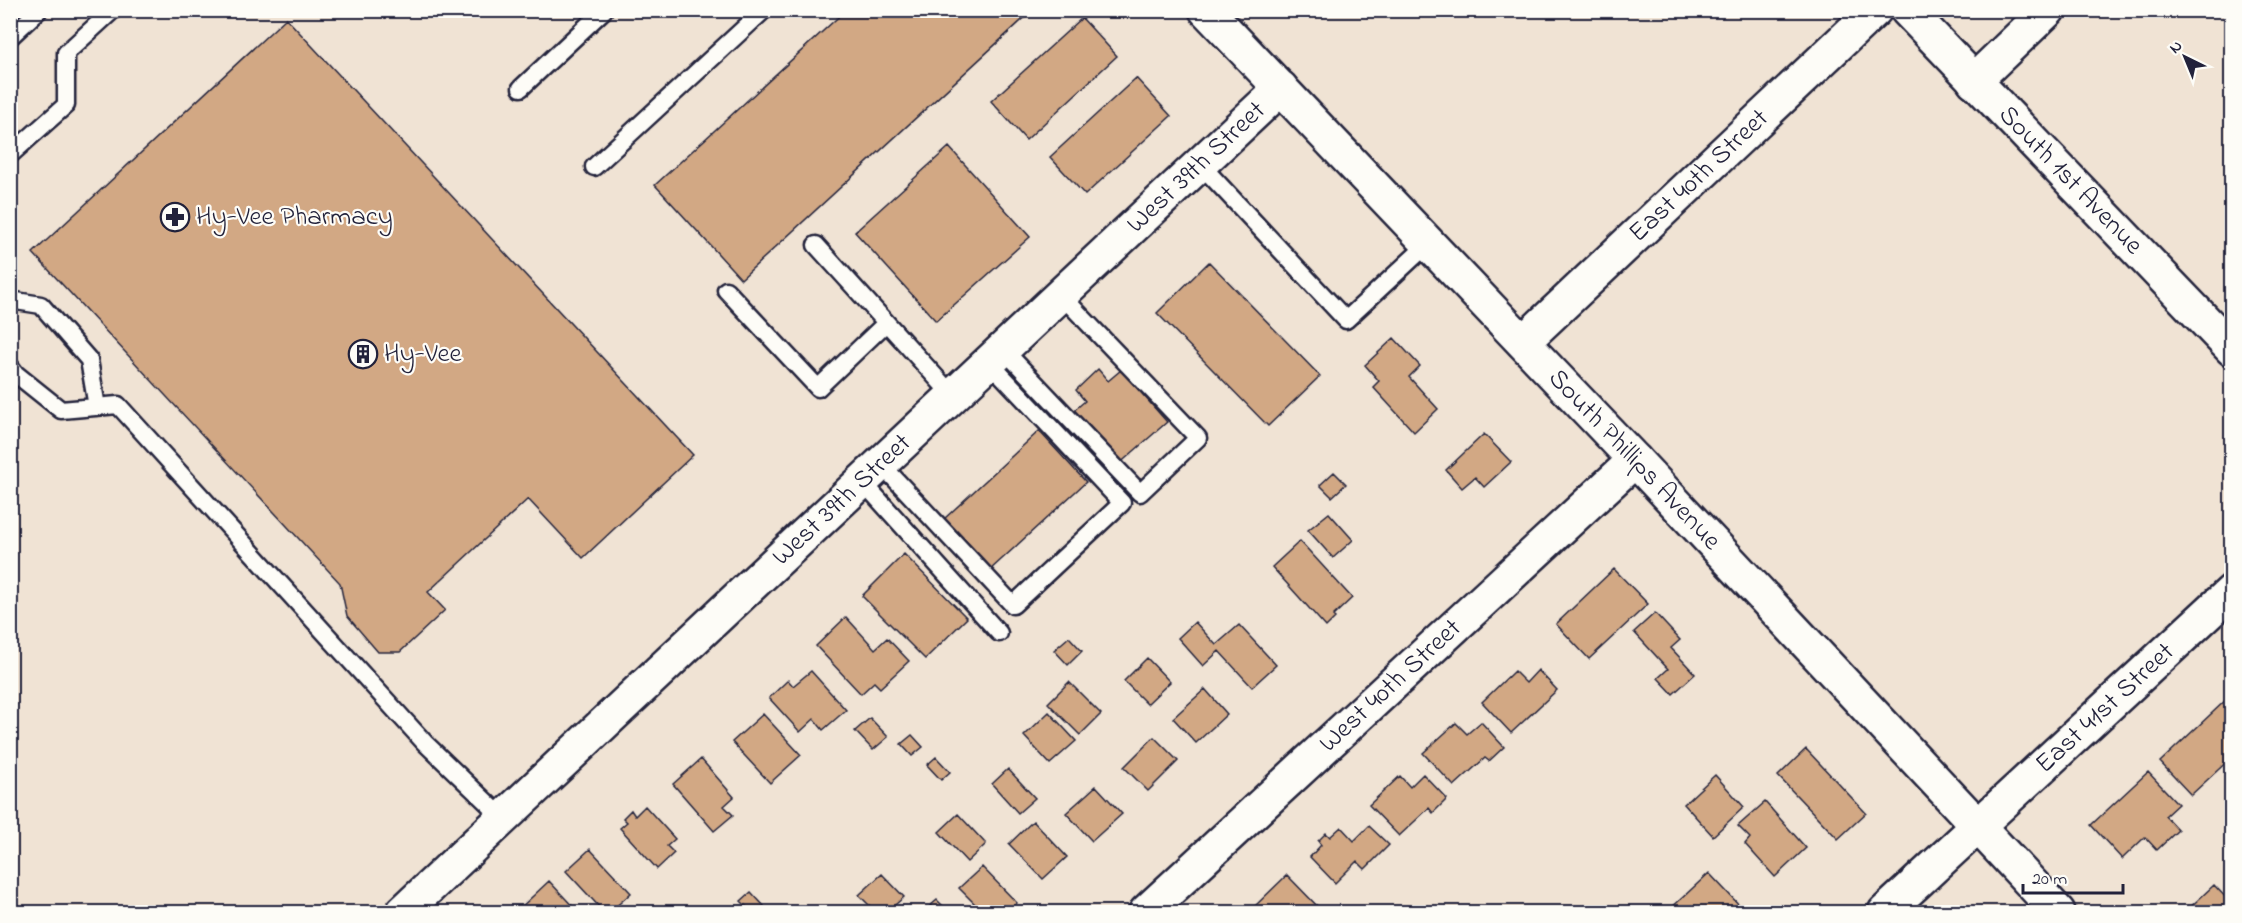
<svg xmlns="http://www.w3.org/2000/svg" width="2242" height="923" font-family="'Indie Flower',sans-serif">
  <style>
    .building { fill: #d2a884; stroke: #22223b; stroke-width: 1.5 }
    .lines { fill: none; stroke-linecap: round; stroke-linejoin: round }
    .lane-casing { stroke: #22223b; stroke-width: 21 }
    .street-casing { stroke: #22223b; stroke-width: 38 }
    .secondary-casing { stroke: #22223b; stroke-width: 38 }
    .lane { stroke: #fdfcf7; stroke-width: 16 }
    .street { stroke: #fdfcf7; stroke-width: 33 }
    .secondary { stroke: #fdfcf7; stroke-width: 33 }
    .labels { text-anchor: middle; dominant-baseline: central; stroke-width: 4.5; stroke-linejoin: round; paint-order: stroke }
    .street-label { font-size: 27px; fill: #22223b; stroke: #fdfcf7 }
    .poi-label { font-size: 27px; fill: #22223b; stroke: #fdfcf7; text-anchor: start }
  </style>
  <rect width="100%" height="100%" fill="#f0e3d4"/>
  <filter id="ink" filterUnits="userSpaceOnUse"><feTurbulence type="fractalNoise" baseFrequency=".0167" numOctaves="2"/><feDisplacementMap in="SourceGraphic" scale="12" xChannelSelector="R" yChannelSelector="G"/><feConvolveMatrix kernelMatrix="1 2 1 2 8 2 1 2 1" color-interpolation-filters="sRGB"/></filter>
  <g filter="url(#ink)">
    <path class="building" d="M 846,10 L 1033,10 L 741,279 L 655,185 Z
      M 286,18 L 693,455 L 583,558 L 528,499 L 428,592 L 445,610 L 400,652 L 378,652 L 347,616 L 340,583 L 33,253 Z
      M 1082,18 L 1117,56 L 1026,140 L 991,101 Z
      M 1136,78 L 1171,116 L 1085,195 L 1050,157 Z
      M 949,147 L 1030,237 L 936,321 L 855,232 Z
      M 1209,262 L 1320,376 L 1268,426 L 1157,313 Z
      M 1394,338 L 1420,366 L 1409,377 L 1438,409 L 1414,432 L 1373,387 L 1379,381 L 1365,365 Z
      M 1098,369 L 1108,381 L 1121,370 L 1167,422 L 1117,466 L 1071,413 L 1085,401 L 1076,390 Z
      M 1039,431 L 1086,482 L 990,570 L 944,519 Z
      M 1484,434 L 1511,462 L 1484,487 L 1475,477 L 1462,488 L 1446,470 Z
      M 1334,472 L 1346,484 L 1332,497 L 1320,485 Z
      M 1329,513 L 1353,540 L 1333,558 L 1308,530 Z
      M 1300,541 L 1352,598 L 1333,616 L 1335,618 L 1326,627 L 1272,567 Z
      M 904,554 L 967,618 L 925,659 L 862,596 Z
      M 1614,569 L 1648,604 L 1589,659 L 1556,624 Z
      M 1655,613 L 1680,640 L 1671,648 L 1695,674 L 1673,694 L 1658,678 L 1668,669 L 1634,632 Z
      M 846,617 L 875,649 L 887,638 L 909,661 L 880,688 L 874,682 L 861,694 L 816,646 Z
      M 1195,622 L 1216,645 L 1239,625 L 1276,665 L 1252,687 L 1219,651 L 1203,666 L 1178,638 Z
      M 1069,637 L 1082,651 L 1068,665 L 1054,650 Z
      M 1147,658 L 1170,682 L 1147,704 L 1124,681 Z
      M 1538,670 L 1557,690 L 1511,733 L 1482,702 L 1514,671 L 1526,683 Z
      M 811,671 L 846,710 L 823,730 L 814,719 L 800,732 L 769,698 L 788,680 L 793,686 Z
      M 1069,682 L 1101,714 L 1080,735 L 1048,703 Z
      M 1205,689 L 1227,714 L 1196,743 L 1173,718 Z
      M 2228,698 L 2232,702 L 2232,757 L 2191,795 L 2160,762 Z
      M 1049,712 L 1076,741 L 1050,764 L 1024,736 Z
      M 763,714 L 801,755 L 770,783 L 732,742 Z
      M 870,718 L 888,737 L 873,750 L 855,731 Z
      M 1481,722 L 1504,747 L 1489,761 L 1485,758 L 1454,786 L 1423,753 L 1456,723 L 1467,734 Z
      M 912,735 L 923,747 L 912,756 L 901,744 Z
      M 1154,737 L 1178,761 L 1148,791 L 1124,767 Z
      M 1806,749 L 1866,813 L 1838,839 L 1778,776 Z
      M 936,757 L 950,772 L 941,780 L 927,765 Z
      M 701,759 L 734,797 L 724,806 L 733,815 L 714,831 L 673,784 Z
      M 1008,769 L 1035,798 L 1018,813 L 992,784 Z
      M 2148,772 L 2178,804 L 2165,816 L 2178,830 L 2157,850 L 2145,837 L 2122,859 L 2091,825 Z
      M 1423,774 L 1447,799 L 1433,813 L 1429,808 L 1399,836 L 1369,805 L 1400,776 L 1410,787 Z
      M 1715,775 L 1744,807 L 1713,836 L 1684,804 Z
      M 1096,786 L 1122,814 L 1092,841 L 1066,813 Z
      M 1765,802 L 1806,848 L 1775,877 L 1745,844 L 1750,838 L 1738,826 Z
      M 645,806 L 675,839 L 667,846 L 674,853 L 657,869 L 620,828 L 627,822 L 623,818 L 631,810 L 635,816 Z
      M 958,814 L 986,844 L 967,862 L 939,832 Z
      M 1033,821 L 1067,857 L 1043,879 L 1009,844 Z
      M 1369,826 L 1389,845 L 1365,869 L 1357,861 L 1335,883 L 1310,857 L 1321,845 L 1318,841 L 1326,833 L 1330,837 L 1341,827 L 1354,841 Z
      M 590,849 L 631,893 L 610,912 L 604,912 L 566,871 Z
      M 982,867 L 1017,903 L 1008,912 L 983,912 L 959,888 Z
      M 1709,873 L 1742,908 L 1737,912 L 1667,912 Z
      M 882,874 L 904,897 L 887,912 L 876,912 L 859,895 Z
      M 1287,875 L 1320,909 L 1316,912 L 1259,912 L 1254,907 Z
      M 549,881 L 578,912 L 516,912 Z
      M 2214,885 L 2232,904 L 2232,912 L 2185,912 Z
      M 751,892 L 764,906 L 757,912 L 752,912 L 741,901 Z
      M 937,900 L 949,912 L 923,912 Z"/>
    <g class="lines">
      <g class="lane-casing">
        <path id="lane" d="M 10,37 L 39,10
          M 521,88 L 604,10
          M 10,155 L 66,105 L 66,53 L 113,10
          M 1200,164 L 1346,320 L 1429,243
          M 594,167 L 764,10
          M 816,245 L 953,396
          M 726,290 L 818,388 L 886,323
          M 10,300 L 41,305 L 89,360 L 97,407
          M 1003,349 L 1140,493 L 1198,438 L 1061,295
          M 10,366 L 16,374 L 61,410 L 118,405 L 425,743 L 503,818
          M 881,464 L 1013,605 L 1122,503 L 989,362
          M 862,481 L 999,633"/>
      </g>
      <g class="street-casing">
        <g id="street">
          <path id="s1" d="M 1907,10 L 2232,349"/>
          <path d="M 1974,81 L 2048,10"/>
          <path id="s2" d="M 1523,342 L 1875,10"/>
          <path d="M 1978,826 L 2058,912"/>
          <path id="s3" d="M 403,912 L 1281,88"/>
          <path id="s4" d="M 1146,912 L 1635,460"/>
        </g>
      </g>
      <g class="secondary-casing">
        <g id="secondary">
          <path id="s5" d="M 1206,10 L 1635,460 L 1978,826"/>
          <path id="s6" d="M 1885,912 L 2232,591"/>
        </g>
      </g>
      <use href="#lane" class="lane"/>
      <use href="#street" class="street"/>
      <use href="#secondary" class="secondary"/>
    </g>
  </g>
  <defs>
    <g id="pharmacy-ring" transform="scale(1.5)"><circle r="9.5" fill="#fdfcf7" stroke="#22223b" stroke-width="1.5"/><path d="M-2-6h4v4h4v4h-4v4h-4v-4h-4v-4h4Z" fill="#22223b"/></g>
    <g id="building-ring" transform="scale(1.5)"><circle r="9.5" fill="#fdfcf7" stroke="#22223b" stroke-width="1.5"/><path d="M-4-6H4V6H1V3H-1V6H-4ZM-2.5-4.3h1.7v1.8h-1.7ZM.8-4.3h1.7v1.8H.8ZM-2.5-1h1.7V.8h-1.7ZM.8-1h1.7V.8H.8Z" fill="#22223b"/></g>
  </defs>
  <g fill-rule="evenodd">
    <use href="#pharmacy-ring" x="175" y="217"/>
    <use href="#building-ring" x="363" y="354"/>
  </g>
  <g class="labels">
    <g class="street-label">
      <text stroke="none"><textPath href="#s3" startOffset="1088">West 39th Street</textPath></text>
      <text stroke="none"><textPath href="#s2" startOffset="242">East 40th Street</textPath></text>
      <text stroke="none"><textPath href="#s1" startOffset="236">South 1st Avenue</textPath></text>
      <text stroke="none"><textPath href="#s5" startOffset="621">South Phillips Avenue</textPath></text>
      <text stroke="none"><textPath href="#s3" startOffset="602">West 39th Street</textPath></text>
      <text stroke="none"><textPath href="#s4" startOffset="333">West 40th Street</textPath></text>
      <text stroke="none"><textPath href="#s6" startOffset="300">East 41st Street</textPath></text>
    </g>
    <g class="poi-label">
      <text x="196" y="217">Hy-Vee Pharmacy</text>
      <text x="384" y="354">Hy-Vee</text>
    </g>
  </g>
  <rect width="2242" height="923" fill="none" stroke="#fdfcf7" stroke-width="36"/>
  <rect x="18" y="18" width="2206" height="887" fill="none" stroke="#22223b" stroke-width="2" filter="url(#ink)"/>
  <g transform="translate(2185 57) rotate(317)" stroke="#fdfcf7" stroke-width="4.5" paint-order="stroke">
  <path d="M0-4.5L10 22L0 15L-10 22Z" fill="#22223b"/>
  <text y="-9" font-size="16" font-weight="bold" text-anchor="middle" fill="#22223b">N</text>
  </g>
  <path d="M2023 884v9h100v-9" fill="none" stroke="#22223b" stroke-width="3"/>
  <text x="2032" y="884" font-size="18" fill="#22223b" stroke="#fdfcf7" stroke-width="4.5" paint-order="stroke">20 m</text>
</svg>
